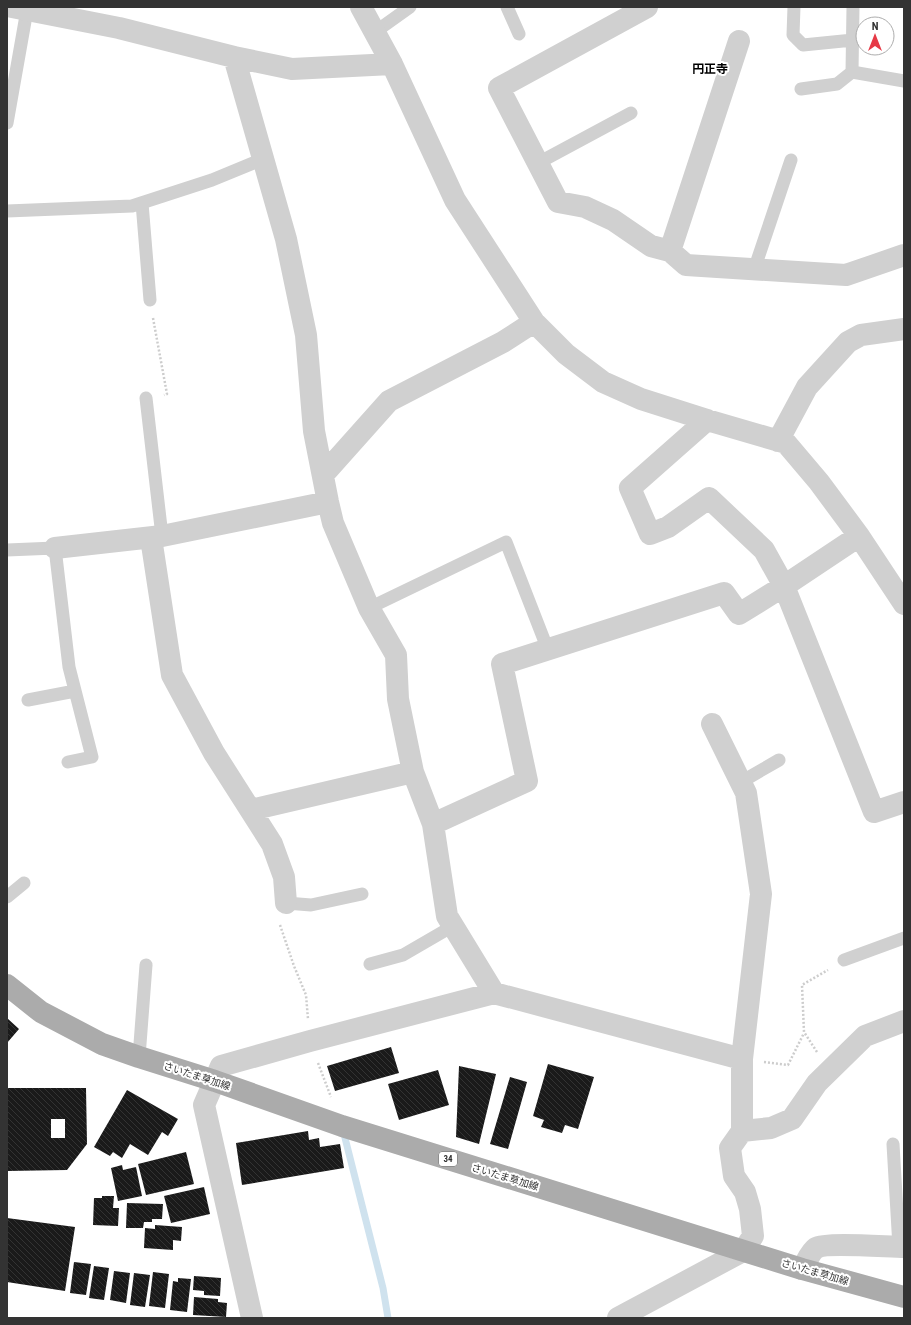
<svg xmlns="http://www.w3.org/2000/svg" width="911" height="1325" font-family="'Roboto Condensed','Noto Sans JP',sans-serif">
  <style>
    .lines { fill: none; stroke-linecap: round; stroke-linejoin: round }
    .stream { stroke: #cfe2ee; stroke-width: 7 }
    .building { fill: url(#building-back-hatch); fill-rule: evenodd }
    .path { stroke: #cdcdcd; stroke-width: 2.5; stroke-dasharray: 2 2; stroke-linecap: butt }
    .service { stroke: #d0d0d0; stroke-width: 13 }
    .minor { stroke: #d0d0d0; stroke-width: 22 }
    .primary { stroke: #ababab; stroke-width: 22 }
    .labels { text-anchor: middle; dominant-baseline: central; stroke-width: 4; stroke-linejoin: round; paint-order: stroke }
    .shield { fill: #fff; stroke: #707070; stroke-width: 1 }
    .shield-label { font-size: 9px; font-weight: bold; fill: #333 }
    .street-label { font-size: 10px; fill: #333; stroke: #fff }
    .quarter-label { font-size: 12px; font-weight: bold; fill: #000; stroke: #fff }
  </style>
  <defs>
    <pattern id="building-back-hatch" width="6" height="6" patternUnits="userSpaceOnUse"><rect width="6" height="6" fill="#1a1a1a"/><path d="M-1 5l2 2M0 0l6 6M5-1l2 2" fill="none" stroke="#333"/></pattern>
  </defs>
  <rect width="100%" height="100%" fill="#fff"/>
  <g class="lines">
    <path class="stream" d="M 343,1130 L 383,1288 L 388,1318"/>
  </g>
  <path class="building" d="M 7,1018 L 19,1029 L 7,1043 Z
    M 391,1047 L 399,1073 L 335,1091 L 327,1066 Z
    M 548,1064 L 594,1077 L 578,1129 L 565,1125 L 562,1133 L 541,1127 L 544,1120 L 533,1116 Z
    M 459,1066 L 496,1074 L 479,1144 L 456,1137 Z
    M 438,1070 L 449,1105 L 399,1120 L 388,1084 Z
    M 510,1077 L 527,1082 L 508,1149 L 490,1144 Z
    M 7,1088 L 86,1088 L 87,1144 L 67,1170 L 7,1171 ZM 51,1119 L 65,1119 L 65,1138 L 51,1138 Z
    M 127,1090 L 178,1119 L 168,1136 L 162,1132 L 148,1155 L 130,1144 L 122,1158 L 113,1152 L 110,1156 L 94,1147 Z
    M 308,1131 L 309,1140 L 319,1138 L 320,1147 L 340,1144 L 344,1168 L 242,1185 L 236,1143 Z
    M 186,1152 L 194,1184 L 146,1195 L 138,1164 Z
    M 122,1165 L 123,1170 L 136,1167 L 142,1196 L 118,1201 L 111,1168 Z
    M 204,1187 L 210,1214 L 171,1223 L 164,1196 Z
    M 102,1196 L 114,1196 L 113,1208 L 119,1208 L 118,1226 L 93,1225 L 94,1198 L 102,1198 Z
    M 127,1203 L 163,1204 L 162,1219 L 152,1219 L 152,1222 L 144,1222 L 143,1228 L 126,1228 Z
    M 7,1218 L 75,1227 L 65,1291 L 7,1282 Z
    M 155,1225 L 182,1227 L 181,1241 L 173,1240 L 173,1250 L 144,1248 L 145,1228 L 155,1229 Z
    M 74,1262 L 91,1264 L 86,1295 L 70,1293 Z
    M 94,1266 L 109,1268 L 104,1300 L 89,1298 Z
    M 114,1271 L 130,1273 L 126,1303 L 110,1300 Z
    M 153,1272 L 169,1274 L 165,1308 L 149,1306 Z
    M 134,1273 L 150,1275 L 145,1307 L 130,1305 Z
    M 194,1276 L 221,1278 L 220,1296 L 204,1295 L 204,1291 L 193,1290 Z
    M 178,1278 L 191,1279 L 187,1312 L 170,1310 L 173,1281 L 178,1282 Z
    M 194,1297 L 218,1299 L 218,1302 L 227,1303 L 226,1317 L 193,1315 Z"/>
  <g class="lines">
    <path class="path" d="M 153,318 L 167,394 L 164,395
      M 280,925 L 294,966 L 306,995 L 308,1019
      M 817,1052 L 804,1032 L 802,985 L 828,970
      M 764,1062 L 788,1065 L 804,1033
      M 318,1063 L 331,1097"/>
    <path class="service" d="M 507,7 L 519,34
      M 794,7 L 793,35 L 803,45 L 853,40
      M 853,7 L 852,72 L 904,81
      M 375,32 L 410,7
      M 801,89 L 837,84 L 852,72
      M 7,123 L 27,10
      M 538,163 L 631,113
      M 142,203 L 150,300
      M 7,211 L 132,206 L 212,180 L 263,159
      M 754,270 L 791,160
      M 146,398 L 162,536
      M 7,550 L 55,548 L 69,667 L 92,757 L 68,762
      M 369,608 L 506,542 L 548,650
      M 28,700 L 75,691
      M 741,782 L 779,760
      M 7,897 L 24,883
      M 286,903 L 311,905 L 362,894
      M 844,960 L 904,938
      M 370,964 L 403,955 L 453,926
      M 139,1057 L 146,965 L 146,966
      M 893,1144 L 899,1247"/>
    <path class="minor" d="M 12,7 L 119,28 L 234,57 L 292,69 L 392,64
      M 361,7 L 392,64 L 455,200 L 534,322 L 566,354 L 603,382 L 641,399 L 707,420 L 786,443 L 819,482 L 859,536 L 904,604
      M 647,7 L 499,88 L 558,202 L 585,207 L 613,220 L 651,246 L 670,251
      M 739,41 L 670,251 L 686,265 L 846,275 L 904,255
      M 234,57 L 286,239 L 306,335 L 314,431 L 328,502 L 333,523 L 369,608 L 396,655 L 398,699 L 413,772 L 433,824 L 447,916 L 494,993
      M 707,420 L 630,488 L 650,534 L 668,527 L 709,498 L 764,550 L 784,586 L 874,812 L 904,802
      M 778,441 L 807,387 L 848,342 L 861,335 L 904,329
      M 323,475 L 389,401 L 503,342 L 534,322
      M 151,538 L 172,675 L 214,753 L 272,844 L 284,877 L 286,903
      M 55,548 L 162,536 L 328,502
      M 251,810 L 413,772
      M 433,824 L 527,781 L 502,664 L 724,593 L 739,614 L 784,586 L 859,536
      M 742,1131 L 771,1128 L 792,1119 L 817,1083 L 865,1036 L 904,1021
      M 802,1269 C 806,1263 810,1252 816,1248 C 826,1242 888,1247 904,1247
      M 252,1318 L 204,1105 L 221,1066 L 310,1041 L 494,993 L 742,1059
      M 618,1318 L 743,1251 L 753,1236 L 750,1209 L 745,1192 L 734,1176 L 730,1148 L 742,1131 L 742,1059 L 761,894 L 746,793 L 712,724"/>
    <path class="primary" d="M 7,985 L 41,1012 L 102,1044 L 139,1057 L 215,1081 L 342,1126 L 802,1269 L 904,1297"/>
  </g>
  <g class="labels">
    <rect class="shield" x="439" y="1152" width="18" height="14" rx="3"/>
    <g class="shield-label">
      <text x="448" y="1159">34</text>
    </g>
    <g class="street-label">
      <text transform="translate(197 1076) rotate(18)">さいたま草加線</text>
      <text transform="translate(505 1177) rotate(17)">さいたま草加線</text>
      <text transform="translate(815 1272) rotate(16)">さいたま草加線</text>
    </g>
    <g class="quarter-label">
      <text x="710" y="69">円正寺</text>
    </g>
  </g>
  <rect width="911" height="1325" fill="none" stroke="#333333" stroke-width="16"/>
  <g transform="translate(875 36)"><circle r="19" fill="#ffffff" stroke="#adadad"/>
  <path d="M0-3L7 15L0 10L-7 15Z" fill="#e63946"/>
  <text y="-6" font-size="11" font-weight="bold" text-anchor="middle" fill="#333333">N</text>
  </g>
</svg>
